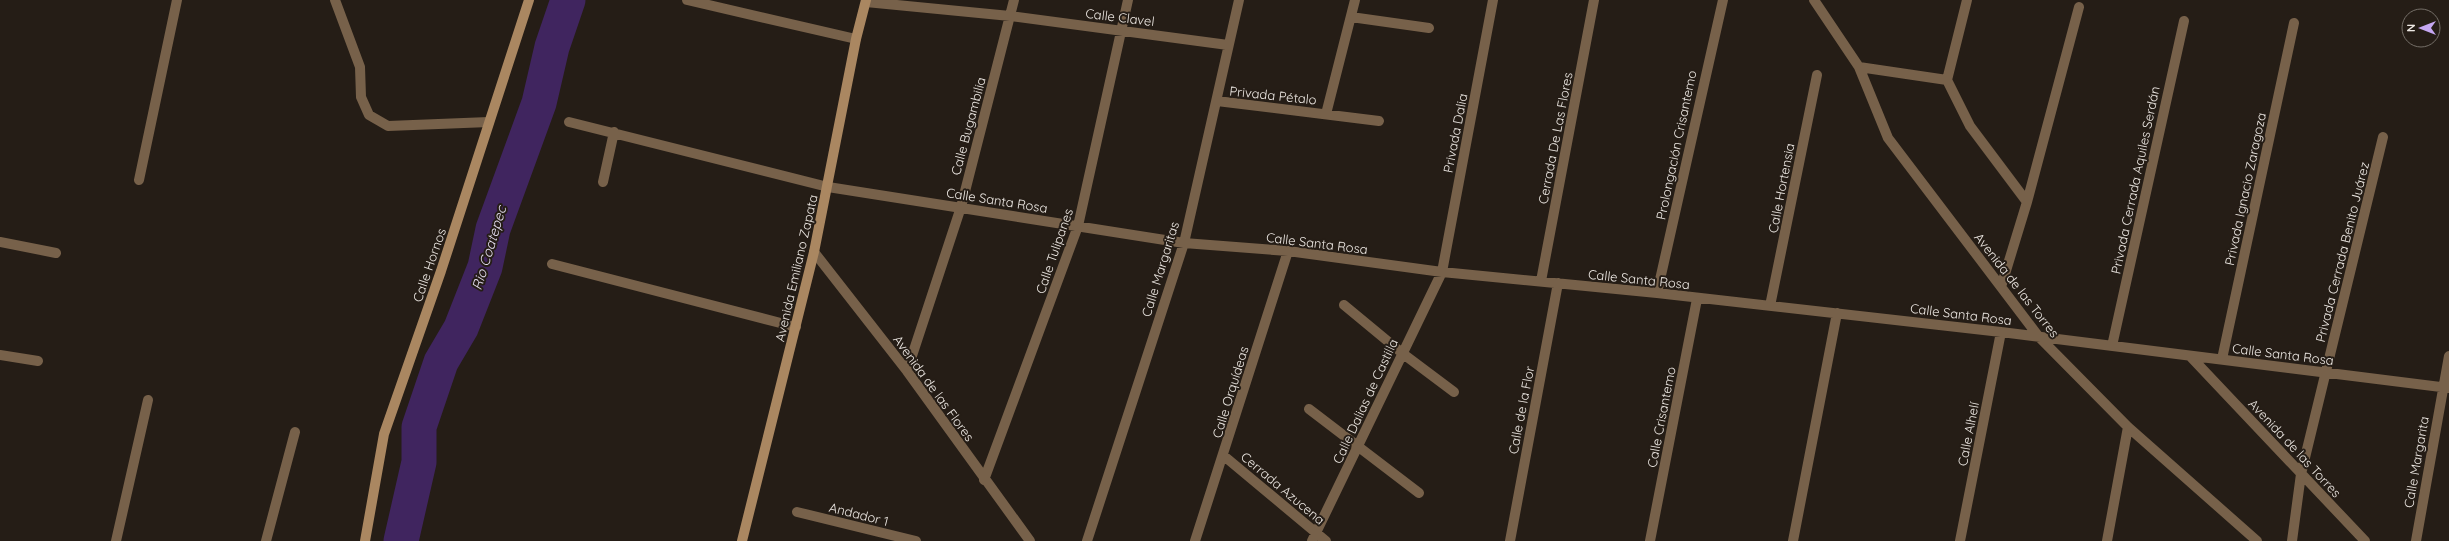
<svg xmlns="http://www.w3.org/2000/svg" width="2449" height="541" font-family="Quicksand,sans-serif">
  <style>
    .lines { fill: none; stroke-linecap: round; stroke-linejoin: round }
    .river { stroke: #40255f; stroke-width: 35 }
    .street { stroke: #77614a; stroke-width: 10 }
    .secondary { stroke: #aa8761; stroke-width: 10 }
    .labels { text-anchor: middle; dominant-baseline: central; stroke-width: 4; stroke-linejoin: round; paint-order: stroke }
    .street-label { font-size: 13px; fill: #eee9e4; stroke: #251d16 }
    .water-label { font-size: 14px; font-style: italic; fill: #e5def1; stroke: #251d16 }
  </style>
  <rect width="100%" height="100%" fill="#251d16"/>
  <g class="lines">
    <path class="river" d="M 401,541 L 419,462 L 419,427 L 441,362 L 461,328 L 485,267 L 493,229 L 539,103 L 552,47 L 568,0"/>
    <path class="street" d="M 335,0 L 360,67 L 361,97 L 369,115 L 388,126 L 489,122
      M 687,0 L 856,39
      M 1814,0 L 1859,67 L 1888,138 L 2039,337 L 2128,427 L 2257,541
      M 1967,0 L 1947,80 L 1970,126 L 2027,202
      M 866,2 L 1010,16 L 1228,45
      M 1351,17 L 1429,28
      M 1859,67 L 1947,80
      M 1217,101 L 1379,121
      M 1326,114 L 1355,0
      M 569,122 L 828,187 L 1184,243 L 1288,251 L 1442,272 L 1657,293 L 2001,332 L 2449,388
      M 139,180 L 177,0
      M 603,182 L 614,132
      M 0,242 L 56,253
      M 814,252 L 907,371 L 1030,541
      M 552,264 L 796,327
      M 1541,281 L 1594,0
      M 2001,287 L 2027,202 L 2079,7
      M 1657,293 L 1723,0
      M 1344,305 L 1402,353 L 1454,392
      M 1770,306 L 1817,75
      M 2112,346 L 2184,21
      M 0,355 L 38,361
      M 2190,356 L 2365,541
      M 2222,359 L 2294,23
      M 907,371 L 961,207 L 1014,0
      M 1309,409 L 1419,493
      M 1224,456 L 1326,541
      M 984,480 L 1078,226 L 1128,0
      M 797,512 L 916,541
      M 116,541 L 148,400
      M 266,541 L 295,432
      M 1087,541 L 1184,243 L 1239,0
      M 1195,541 L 1288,251
      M 1312,541 L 1442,272 L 1493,0
      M 1510,541 L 1558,283
      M 1650,541 L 1697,299
      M 1793,541 L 1837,313
      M 1960,541 L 2001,332
      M 2107,541 L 2128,427
      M 2292,541 L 2301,474 L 2383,137
      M 2416,541 L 2449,356"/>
    <path class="secondary" d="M 365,541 L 384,434 L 441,271 L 529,0
      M 742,541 L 814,252 L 856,39 L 866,0"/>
  </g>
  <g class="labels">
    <g class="street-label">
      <text transform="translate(1120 17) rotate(7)">Calle Clavel</text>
      <text transform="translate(1273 95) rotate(6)">Privada Pétalo</text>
      <text transform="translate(968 126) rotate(-75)">Calle Bugambilia</text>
      <text transform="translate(1455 133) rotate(-79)">Privada Dalia</text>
      <text transform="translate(1555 138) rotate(-79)">Cerrada De Las Flores</text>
      <text transform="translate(1676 145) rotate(-78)">Prolongación Crisantemo</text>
      <text transform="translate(2135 180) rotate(-78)">Privada Cerrada Aquiles Serdán</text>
      <text transform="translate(1781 188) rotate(-79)">Calle Hortensia</text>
      <text transform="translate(2245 189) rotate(-78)">Privada Ignacio Zaragoza</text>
      <text transform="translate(997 200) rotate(9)">Calle Santa Rosa</text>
      <text transform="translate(1317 243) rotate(7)">Calle Santa Rosa</text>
      <text transform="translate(1054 251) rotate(-71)">Calle Tulipanes</text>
      <text transform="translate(2342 252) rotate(-76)">Privada Cerrada Benito Juárez</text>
      <text transform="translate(429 265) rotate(-71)">Calle Hornos</text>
      <text transform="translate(796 268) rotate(-77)">Avenida Emiliano Zapata</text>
      <text transform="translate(1160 269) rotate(-73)">Calle Margaritas</text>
      <text transform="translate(1639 279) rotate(6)">Calle Santa Rosa</text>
      <text transform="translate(2017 285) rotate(52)">Avenida de las Torres</text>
      <text transform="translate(1961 314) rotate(7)">Calle Santa Rosa</text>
      <text transform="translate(2283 354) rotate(7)">Calle Santa Rosa</text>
      <text transform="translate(934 388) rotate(54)">Avenida de las Flores</text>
      <text transform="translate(1230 392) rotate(-73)">Calle Orquídeas</text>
      <text transform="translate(1365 401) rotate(-65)">Calle Dalias de Castilla</text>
      <text transform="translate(1521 410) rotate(-79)">Calle de la Flor</text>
      <text transform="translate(1661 417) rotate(-79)">Calle Crisantemo</text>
      <text transform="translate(1968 434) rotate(-79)">Calle Alhelí</text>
      <text transform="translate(2295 448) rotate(47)">Avenida de las Torres</text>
      <text transform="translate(2416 462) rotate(-80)">Calle Margarita</text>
      <text transform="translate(1283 488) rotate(40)">Cerrada Azucena</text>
      <text transform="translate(859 514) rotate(14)">Andador 1</text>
    </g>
    <g class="water-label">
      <text transform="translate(489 248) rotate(-73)">Rio Coatepec</text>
    </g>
  </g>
  <g transform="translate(2421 28) rotate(270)"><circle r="19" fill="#251d16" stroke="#756f68"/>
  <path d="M0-3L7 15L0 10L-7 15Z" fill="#c5a7f1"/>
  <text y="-6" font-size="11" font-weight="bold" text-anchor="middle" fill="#eee9e4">N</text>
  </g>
</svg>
